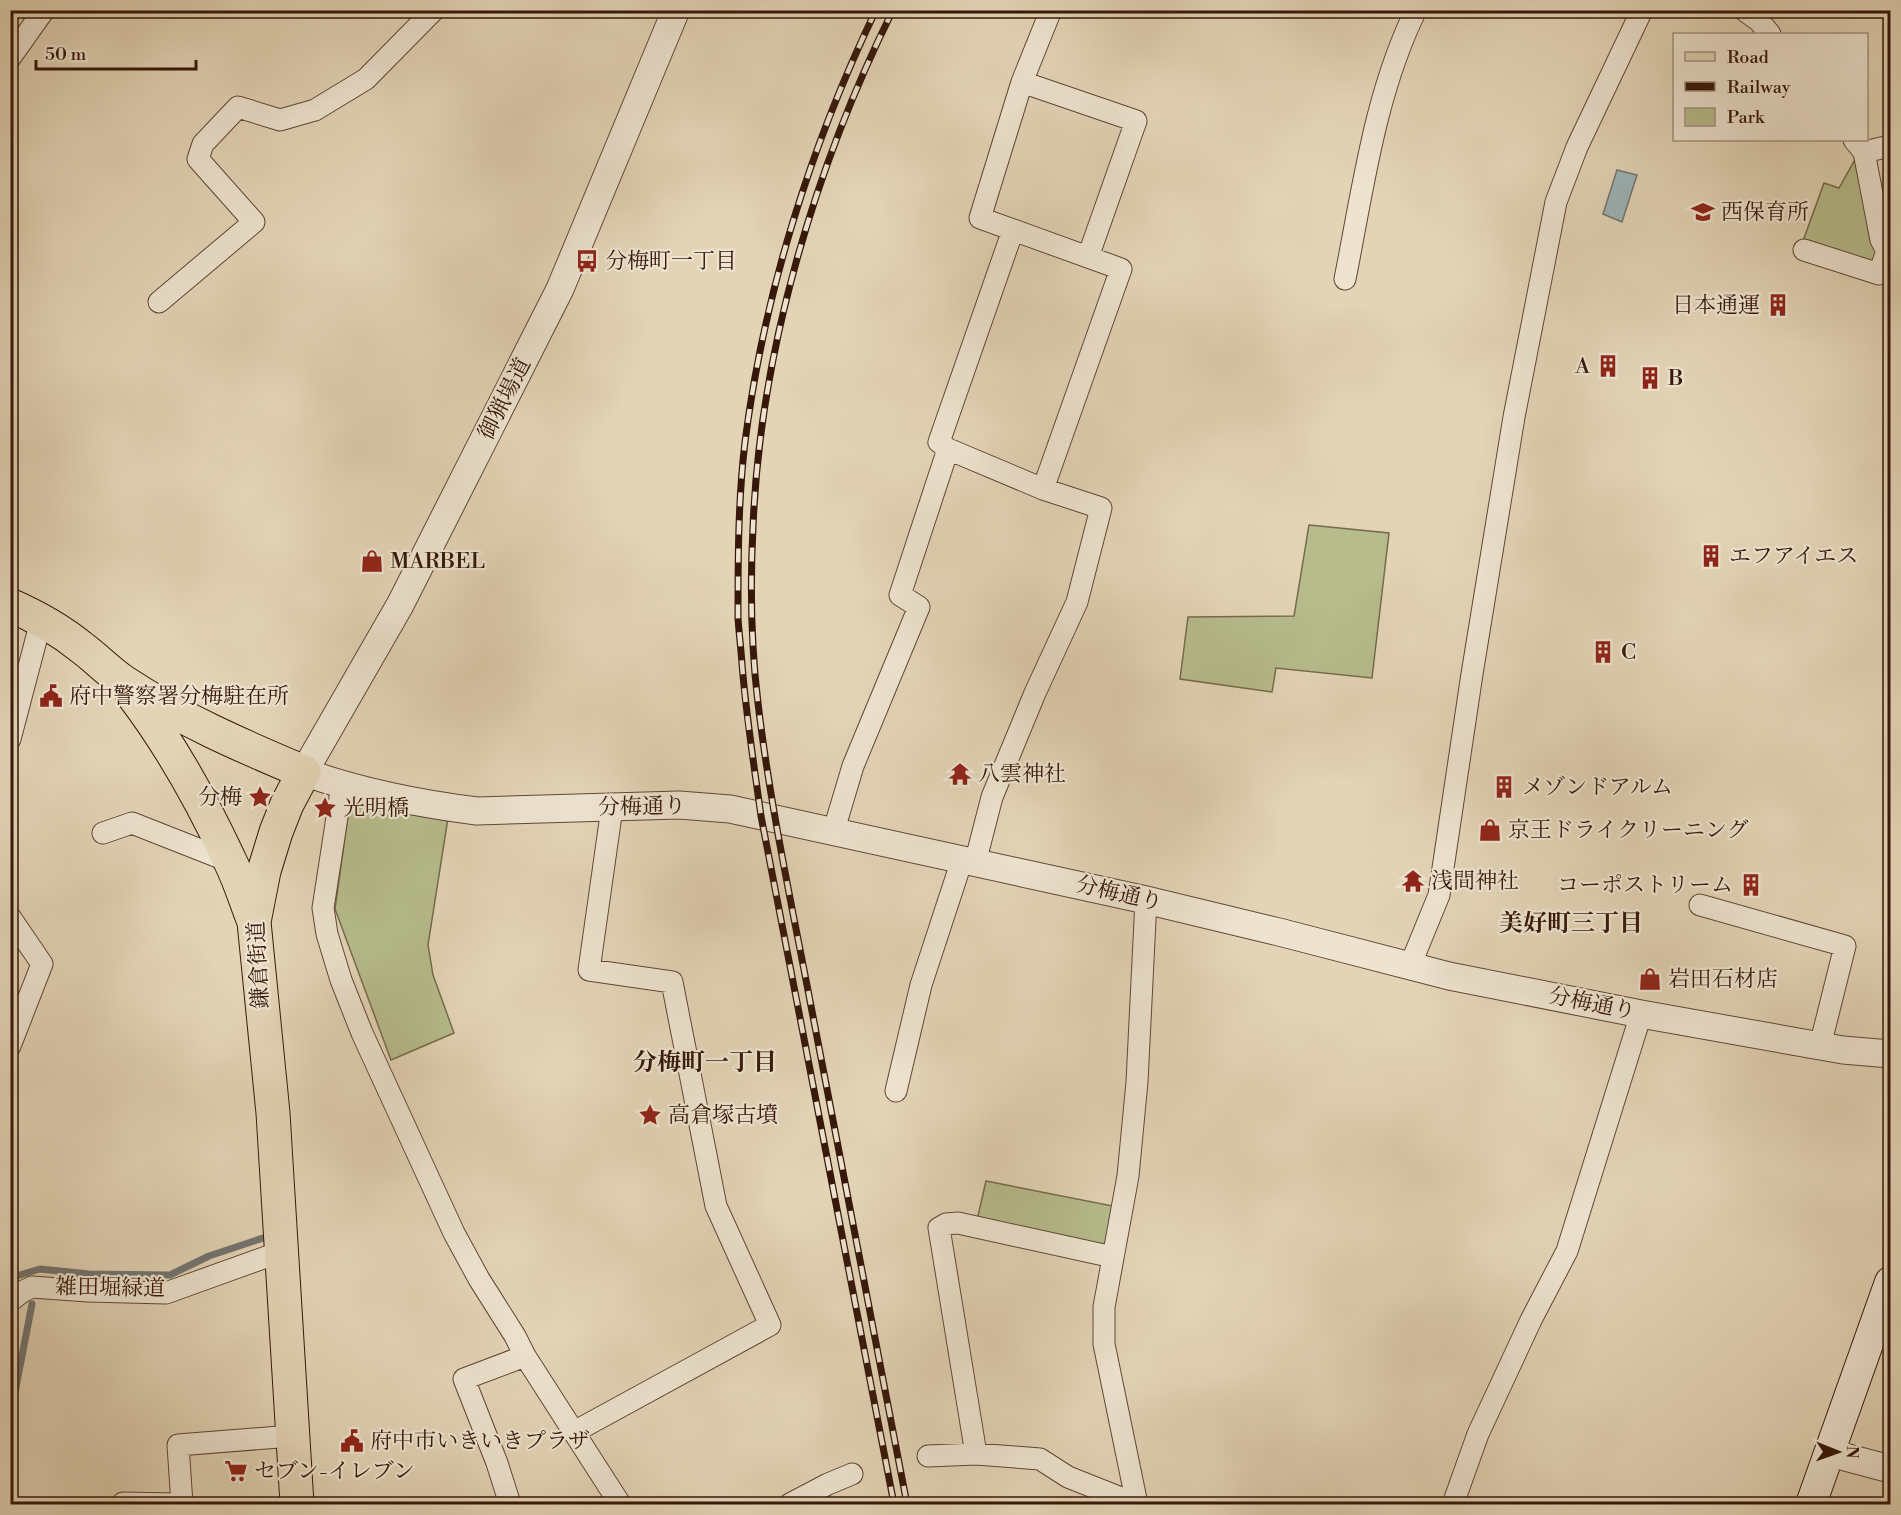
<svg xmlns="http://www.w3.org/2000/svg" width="1901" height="1515" font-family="'Libre Bodoni','Noto Serif JP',serif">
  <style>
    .green { fill: #b6bc8c; stroke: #766a4a; stroke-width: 1.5 }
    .water { fill: #9cb5ba; stroke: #737673; stroke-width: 1.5 }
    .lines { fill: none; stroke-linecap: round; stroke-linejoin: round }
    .stream { stroke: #737673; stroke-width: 7 }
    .minor-casing { stroke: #614634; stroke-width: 23 }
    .tertiary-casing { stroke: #614634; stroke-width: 29 }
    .secondary-casing { stroke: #361709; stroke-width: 32 }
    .primary-casing { stroke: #361709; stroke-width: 35 }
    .minor { stroke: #ede3d0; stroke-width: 21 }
    .tertiary { stroke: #ede3d0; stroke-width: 27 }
    .secondary { stroke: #ede3d0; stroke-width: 30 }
    .primary { stroke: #e3d4b6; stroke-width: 33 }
    .rail-casing { stroke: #361709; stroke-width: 7 }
    .rail { stroke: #ede3d0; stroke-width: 4.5; stroke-dasharray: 14; stroke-linecap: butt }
    .labels { text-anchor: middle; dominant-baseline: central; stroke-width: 4.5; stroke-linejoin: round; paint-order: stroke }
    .poi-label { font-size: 22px; fill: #361709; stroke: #ede3d0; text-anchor: start }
    .street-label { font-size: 22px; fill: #361709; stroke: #ede3d0 }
    .neighbourhood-label { font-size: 24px; font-weight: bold; fill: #361709; stroke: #ede3d0 }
  </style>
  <rect width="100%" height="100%" fill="#e3d4b6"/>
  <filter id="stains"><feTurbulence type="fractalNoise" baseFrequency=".00333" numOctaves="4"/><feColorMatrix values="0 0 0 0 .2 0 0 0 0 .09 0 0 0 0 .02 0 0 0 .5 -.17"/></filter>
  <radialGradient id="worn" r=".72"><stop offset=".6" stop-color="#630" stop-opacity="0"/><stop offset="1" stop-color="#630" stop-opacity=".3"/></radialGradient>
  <path class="green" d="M 1857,156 L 1882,247 L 1876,266 L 1803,241 L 1824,183 L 1839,188 Z
    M 1309,525 L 1389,533 L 1372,678 L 1276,668 L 1272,692 L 1180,679 L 1188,617 L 1294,616 Z
    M 369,799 L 448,818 L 428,945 L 433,975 L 454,1033 L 391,1060 L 335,909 L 350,801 Z
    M 986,1181 L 1118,1207 L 1111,1249 L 977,1220 Z"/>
  <path class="water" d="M 1617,170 L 1637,175 L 1622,222 L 1603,214 Z"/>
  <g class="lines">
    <path class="stream" d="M 10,1278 L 40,1269 L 89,1274 L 170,1275 L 209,1256 L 269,1236
      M 10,1435 L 11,1413 L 32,1304"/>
    <g class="minor-casing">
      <path id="minor" d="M 1744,10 L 1759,21 L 1770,34
        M 10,58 L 44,10
        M 1022,82 L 1136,121 L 1088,257
        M 1854,140 L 1864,152 L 1881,240 L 1887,251 L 1890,254
        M 1864,152 L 1890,146
        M 1804,250 L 1879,274 L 1887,251
        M 1345,279 C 1363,189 1375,93 1416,10
        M 159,302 L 254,222 L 198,159 L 203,144 L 238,107 L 280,120 L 315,110 L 366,79 L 434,10
        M 1043,489 L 1121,269 L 980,218 L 1022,82 L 1051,10
        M 10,739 L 41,621
        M 342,785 L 323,908 L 327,934 L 341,980 L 362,1033 L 454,1233 L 479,1279 L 515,1336 L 525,1356 L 620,1504
        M 103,833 L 132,823 L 231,862
        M 833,833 L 853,766 L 919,607 L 900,595 L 948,449
        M 975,863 L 992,797 L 1035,693 L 1077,602 L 1101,508 L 1043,489 L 948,449 L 939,442 L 1013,230
        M 1700,905 L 1845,946 L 1820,1046
        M 10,917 L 42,964 L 10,1046
        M 1410,966 L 1439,895 L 1472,674 L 1514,417 L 1556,202 L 1577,147 L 1642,10
        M 896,1091 L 921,985 L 962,860
        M 10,1301 L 22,1292 L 32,1287 L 88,1291 L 166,1293 L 280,1252
        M 574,1432 L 770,1325 L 716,1206 L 672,982 L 589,970 L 612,808
        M 976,1454 L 939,1228 L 946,1224 L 958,1223 L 1113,1257
        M 928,1456 L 976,1454 L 1040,1459 L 1068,1477 L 1136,1504
        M 123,1503 L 176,1504
        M 182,1504 L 178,1445 L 292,1436
        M 510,1504 L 497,1463 L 464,1379 L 525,1356
        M 790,1504 L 828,1484 L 852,1474
        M 1137,1504 L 1104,1344 L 1104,1307 L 1128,1176 L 1137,1082 L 1146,900
        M 1453,1504 L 1478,1434 L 1531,1320 L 1567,1251 L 1641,1014"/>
    </g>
    <g class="tertiary-casing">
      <path id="tertiary" d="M 676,10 L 560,289 L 400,605 L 304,772 C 357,791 421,804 477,811 L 679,805 L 730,809 L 1146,900 L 1279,932 L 1449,976 L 1641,1014 L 1843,1050 L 1890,1054
        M 1830,1453 L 1890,1469"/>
    </g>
    <g class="secondary-casing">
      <path id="secondary" d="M 1811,1504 L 1890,1282"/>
    </g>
    <g class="primary-casing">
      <path id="primary" d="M 10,605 C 35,616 60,630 81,647 C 96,658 109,672 124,682 C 180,719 242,746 304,772 L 287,804 L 276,832 L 264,871 L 254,922 L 273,1113 L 297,1504
        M 132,694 C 171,745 203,803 230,861 C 240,881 246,902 254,922"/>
    </g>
    <use href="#minor" class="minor"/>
    <use href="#tertiary" class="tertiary"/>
    <use href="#secondary" class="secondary"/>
    <use href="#primary" class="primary"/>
    <g class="rail-casing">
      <path id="rail" d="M 876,10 C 811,145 764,293 745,442 C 738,500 738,560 738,618 C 739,633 741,649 742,664 C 746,715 754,765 761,816 L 894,1504
        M 893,10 C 815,167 760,351 753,527 C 750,585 751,645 758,703 C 770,805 792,906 811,1006 C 843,1172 875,1338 907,1504"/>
    </g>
    <use href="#rail" class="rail"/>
  </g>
  <defs>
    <g id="school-bare" transform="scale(1.8)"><path d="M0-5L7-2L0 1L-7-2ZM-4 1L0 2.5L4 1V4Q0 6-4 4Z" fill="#8f2418" stroke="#ede3d0" stroke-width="2.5" paint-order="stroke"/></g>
    <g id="bus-bare" transform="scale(1.8)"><path d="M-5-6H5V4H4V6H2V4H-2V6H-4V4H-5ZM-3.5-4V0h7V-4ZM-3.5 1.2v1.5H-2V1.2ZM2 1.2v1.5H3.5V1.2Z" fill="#8f2418" stroke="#ede3d0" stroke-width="2.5" paint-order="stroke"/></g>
    <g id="building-bare" transform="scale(1.8)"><path d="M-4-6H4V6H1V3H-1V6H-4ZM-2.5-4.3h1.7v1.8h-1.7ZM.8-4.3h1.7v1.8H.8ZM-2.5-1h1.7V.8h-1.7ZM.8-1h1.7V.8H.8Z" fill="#8f2418" stroke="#ede3d0" stroke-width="2.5" paint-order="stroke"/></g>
    <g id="shop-bare" transform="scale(1.8)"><path d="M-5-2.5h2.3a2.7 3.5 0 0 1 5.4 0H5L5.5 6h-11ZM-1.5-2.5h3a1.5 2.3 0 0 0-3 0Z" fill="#8f2418" stroke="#ede3d0" stroke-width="2.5" paint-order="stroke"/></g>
    <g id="civic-bare" transform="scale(1.8)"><path d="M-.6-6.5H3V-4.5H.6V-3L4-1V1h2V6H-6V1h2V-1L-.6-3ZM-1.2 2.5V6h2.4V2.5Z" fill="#8f2418" stroke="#ede3d0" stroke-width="2.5" paint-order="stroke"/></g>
    <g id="temple-bare" transform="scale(1.8)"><path d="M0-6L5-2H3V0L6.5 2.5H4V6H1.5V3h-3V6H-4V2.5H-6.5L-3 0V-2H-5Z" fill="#8f2418" stroke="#ede3d0" stroke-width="2.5" paint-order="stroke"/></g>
    <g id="sight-bare" transform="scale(1.8)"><path d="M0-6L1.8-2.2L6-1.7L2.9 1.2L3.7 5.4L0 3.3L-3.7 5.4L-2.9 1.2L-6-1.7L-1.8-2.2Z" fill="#8f2418" stroke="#ede3d0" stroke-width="2.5" paint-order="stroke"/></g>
    <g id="supermarket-bare" transform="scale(1.8)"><path d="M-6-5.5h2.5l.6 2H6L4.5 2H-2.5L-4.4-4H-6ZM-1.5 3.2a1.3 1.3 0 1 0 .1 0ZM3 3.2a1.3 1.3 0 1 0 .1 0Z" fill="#8f2418" stroke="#ede3d0" stroke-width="2.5" paint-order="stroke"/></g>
  </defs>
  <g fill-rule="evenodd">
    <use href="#school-bare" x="1703" y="212"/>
    <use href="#bus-bare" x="587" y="261"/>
    <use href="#building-bare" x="1778" y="305"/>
    <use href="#building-bare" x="1608" y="366"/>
    <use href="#building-bare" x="1650" y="378"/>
    <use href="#building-bare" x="1711" y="556"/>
    <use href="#shop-bare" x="372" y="561"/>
    <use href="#building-bare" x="1603" y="652"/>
    <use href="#civic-bare" x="51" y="696"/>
    <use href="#temple-bare" x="960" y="774"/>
    <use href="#building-bare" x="1504" y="787"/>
    <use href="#sight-bare" x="260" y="797"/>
    <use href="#sight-bare" x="325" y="808"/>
    <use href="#shop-bare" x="1490" y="830"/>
    <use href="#temple-bare" x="1413" y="881"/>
    <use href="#building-bare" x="1751" y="885"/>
    <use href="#shop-bare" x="1650" y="979"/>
    <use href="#sight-bare" x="650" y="1115"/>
    <use href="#civic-bare" x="352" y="1441"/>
    <use href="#supermarket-bare" x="236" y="1471"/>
  </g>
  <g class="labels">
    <g class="poi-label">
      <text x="1721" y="212">西保育所</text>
      <text x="605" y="261">分梅町一丁目</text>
      <text x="1760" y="305" text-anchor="end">日本通運</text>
      <text x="1590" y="366" text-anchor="end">A</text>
      <text x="1668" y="378">B</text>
      <text x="1729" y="556">エフアイエス</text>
      <text x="390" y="561">MARBEL</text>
      <text x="1621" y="652">C</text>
      <text x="69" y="696">府中警察署分梅駐在所</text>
      <text x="978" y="774">八雲神社</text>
      <text x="1522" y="787">メゾンドアルム</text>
      <text x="242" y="797" text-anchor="end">分梅</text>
      <text x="343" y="808">光明橋</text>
      <text x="1508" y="830">京王ドライクリーニング</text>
      <text x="1431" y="881">浅間神社</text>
      <text x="1733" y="885" text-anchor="end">コーポストリーム</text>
      <text x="1668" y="979">岩田石材店</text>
      <text x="668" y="1115">高倉塚古墳</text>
      <text x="370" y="1441">府中市いきいきプラザ</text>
      <text x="254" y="1471">セブン-イレブン</text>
    </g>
    <g class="street-label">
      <text transform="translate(505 399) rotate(-63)">御猟場道</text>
      <text transform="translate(642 807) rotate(-1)">分梅通り</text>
      <text transform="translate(1119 894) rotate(13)">分梅通り</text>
      <text transform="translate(259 965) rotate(-93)">鎌倉街道</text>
      <text transform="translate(1592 1004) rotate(11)">分梅通り</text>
      <text transform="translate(110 1288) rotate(1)">雑田堀緑道</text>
    </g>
    <g class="neighbourhood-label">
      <text x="1571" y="924">美好町三丁目</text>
      <text x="705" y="1063">分梅町一丁目</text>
    </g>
  </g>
  <rect width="1901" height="1515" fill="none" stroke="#e3d4b6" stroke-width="36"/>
  <rect x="12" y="12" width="1877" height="1491" fill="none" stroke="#361709" stroke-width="3"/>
  <rect x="18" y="18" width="1865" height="1479" fill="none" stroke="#361709" stroke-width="1.5"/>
  <rect x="1673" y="33" width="195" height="108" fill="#ede3d0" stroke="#a49180" stroke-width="1.5"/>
  <rect x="1685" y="52" width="30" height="9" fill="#e3d4b6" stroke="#a49180" stroke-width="1.5"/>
  <text x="1727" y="63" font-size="18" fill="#361709">Road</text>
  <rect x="1685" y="82" width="30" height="9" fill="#361709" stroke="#a49180" stroke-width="1.5"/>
  <text x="1727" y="93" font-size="18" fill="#361709">Railway</text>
  <rect x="1685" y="108" width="30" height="18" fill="#b6bc8c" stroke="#a49180" stroke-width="1.5"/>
  <text x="1727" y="123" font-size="18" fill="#361709">Park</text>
  <g transform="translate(1838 1452) rotate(91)" stroke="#ede3d0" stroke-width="4.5" paint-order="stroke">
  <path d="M0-4.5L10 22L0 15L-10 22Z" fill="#361709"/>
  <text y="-9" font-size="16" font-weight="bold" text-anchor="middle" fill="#361709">N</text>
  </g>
  <path d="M36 60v9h160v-9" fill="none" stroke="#361709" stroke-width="3"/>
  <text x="45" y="60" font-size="18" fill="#361709" stroke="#ede3d0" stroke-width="4.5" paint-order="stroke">50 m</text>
  <rect width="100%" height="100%" filter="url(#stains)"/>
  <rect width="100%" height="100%" fill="url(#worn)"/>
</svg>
